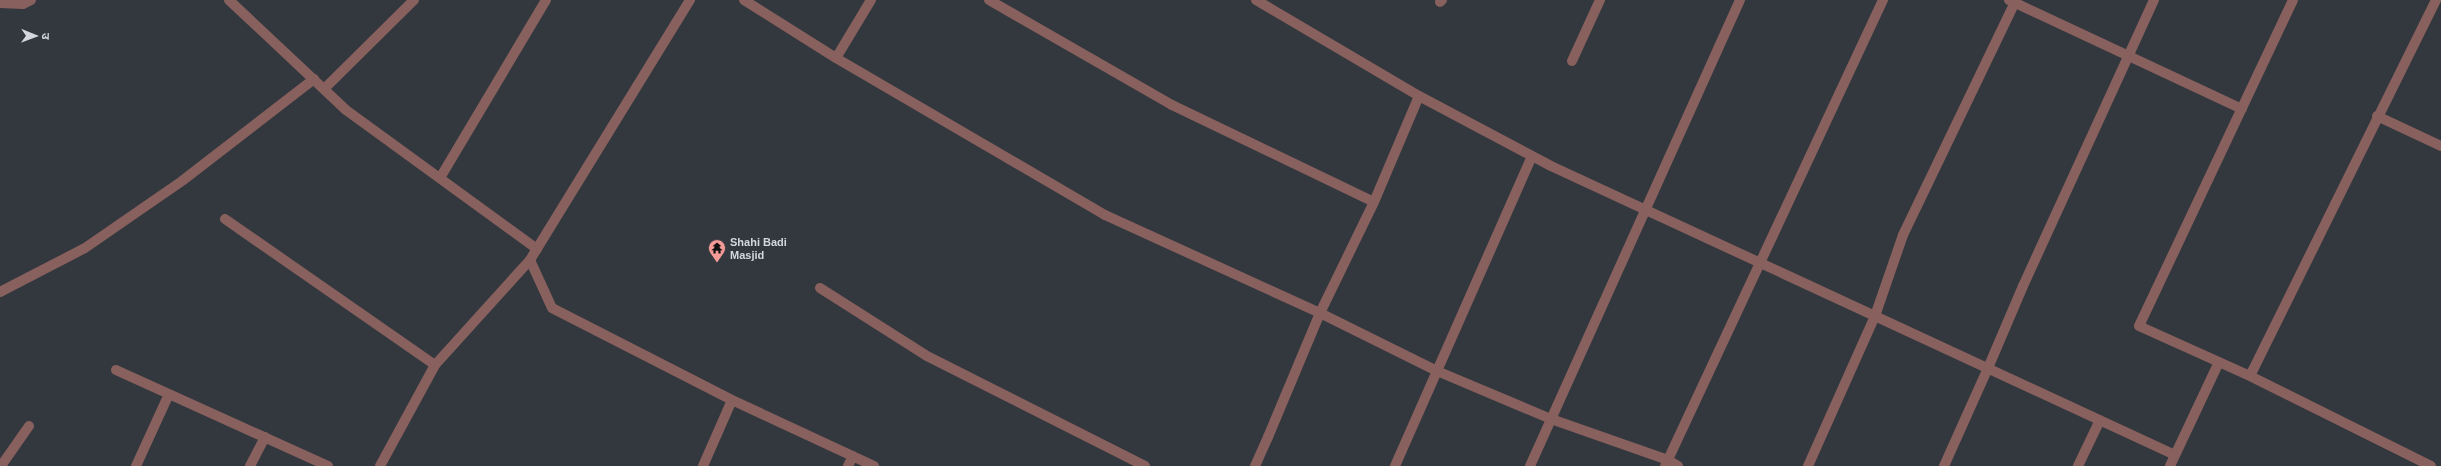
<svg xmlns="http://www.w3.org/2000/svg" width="2441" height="466" font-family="Arial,'Noto Sans Devanagari',sans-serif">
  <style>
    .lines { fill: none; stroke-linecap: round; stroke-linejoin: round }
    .service { stroke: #88605d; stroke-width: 10 }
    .minor { stroke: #88605d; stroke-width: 10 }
    .labels { text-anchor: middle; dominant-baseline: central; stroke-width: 3; stroke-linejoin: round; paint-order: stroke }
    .poi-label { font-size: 11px; font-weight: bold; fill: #d4d7db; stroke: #33383f; text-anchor: start }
  </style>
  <rect width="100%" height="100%" fill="#33383f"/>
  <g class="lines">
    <path class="service" d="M 229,0 L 346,110 L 537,249
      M 744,0 L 836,58 L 1105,215
      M 989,0 L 1172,105
      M 1256,0 L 1419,96 L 1551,166 L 2175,455
      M 2009,0 L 2242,109
      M 2293,0 L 2139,326 L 2250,376 L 2431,466
      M 1440,2 L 1442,0
      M 836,58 L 871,0
      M 1572,61 L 1600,0
      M 324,89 L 414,0
      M 2377,116 L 2441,146
      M 440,178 L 546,0
      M 225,219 L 435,365
      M 1903,235 L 2016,0
      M 530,260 L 552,308 L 732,400 L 874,466
      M 2023,286 L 2154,0
      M 820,288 L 927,356 L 1145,466
      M 116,370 L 328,466
      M 2250,376 L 2436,0
      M 136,466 L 169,394
      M 250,466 L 265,437
      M 703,466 L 732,400
      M 848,466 L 853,456
      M 1255,466 L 1268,437
      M 1395,466 L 1532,156
      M 1530,466 L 1740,0
      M 1665,466 L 1883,0
      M 1808,466 L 1875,316
      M 1944,466 L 1988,368
      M 2078,466 L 2100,420
      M 2170,466 L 2219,362"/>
    <path class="minor" d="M 0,3 L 23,4 L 31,0
      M 1172,105 L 1374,202
      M 1105,215 L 1320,313 L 1437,371 L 1551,419 L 1668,460 L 1678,466
      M 0,292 L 85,248 L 182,181 L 314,79
      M 1875,316 L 1903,235
      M 1988,368 L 2023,286
      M 1268,437 L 1320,313 L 1374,202 L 1419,96
      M 1,466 L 29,426
      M 380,466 L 435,365 L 530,260 L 690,0"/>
  </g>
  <defs>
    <g id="temple-pin" transform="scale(0.9)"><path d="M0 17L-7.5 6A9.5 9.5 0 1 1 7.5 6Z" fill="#f59b97" stroke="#33383f"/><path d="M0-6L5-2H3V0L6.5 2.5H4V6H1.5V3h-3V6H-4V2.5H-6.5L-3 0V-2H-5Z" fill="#111"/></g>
  </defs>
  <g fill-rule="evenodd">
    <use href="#temple-pin" x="717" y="248"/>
  </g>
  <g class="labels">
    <g class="poi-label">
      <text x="730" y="242">Shahi Badi<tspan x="730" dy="13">Masjid</tspan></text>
    </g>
  </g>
  <g transform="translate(36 36) rotate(91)" stroke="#33383f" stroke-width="3" paint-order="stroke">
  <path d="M0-3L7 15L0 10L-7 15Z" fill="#d4d7db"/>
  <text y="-6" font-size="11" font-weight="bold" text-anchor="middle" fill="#d4d7db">उ</text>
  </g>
</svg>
